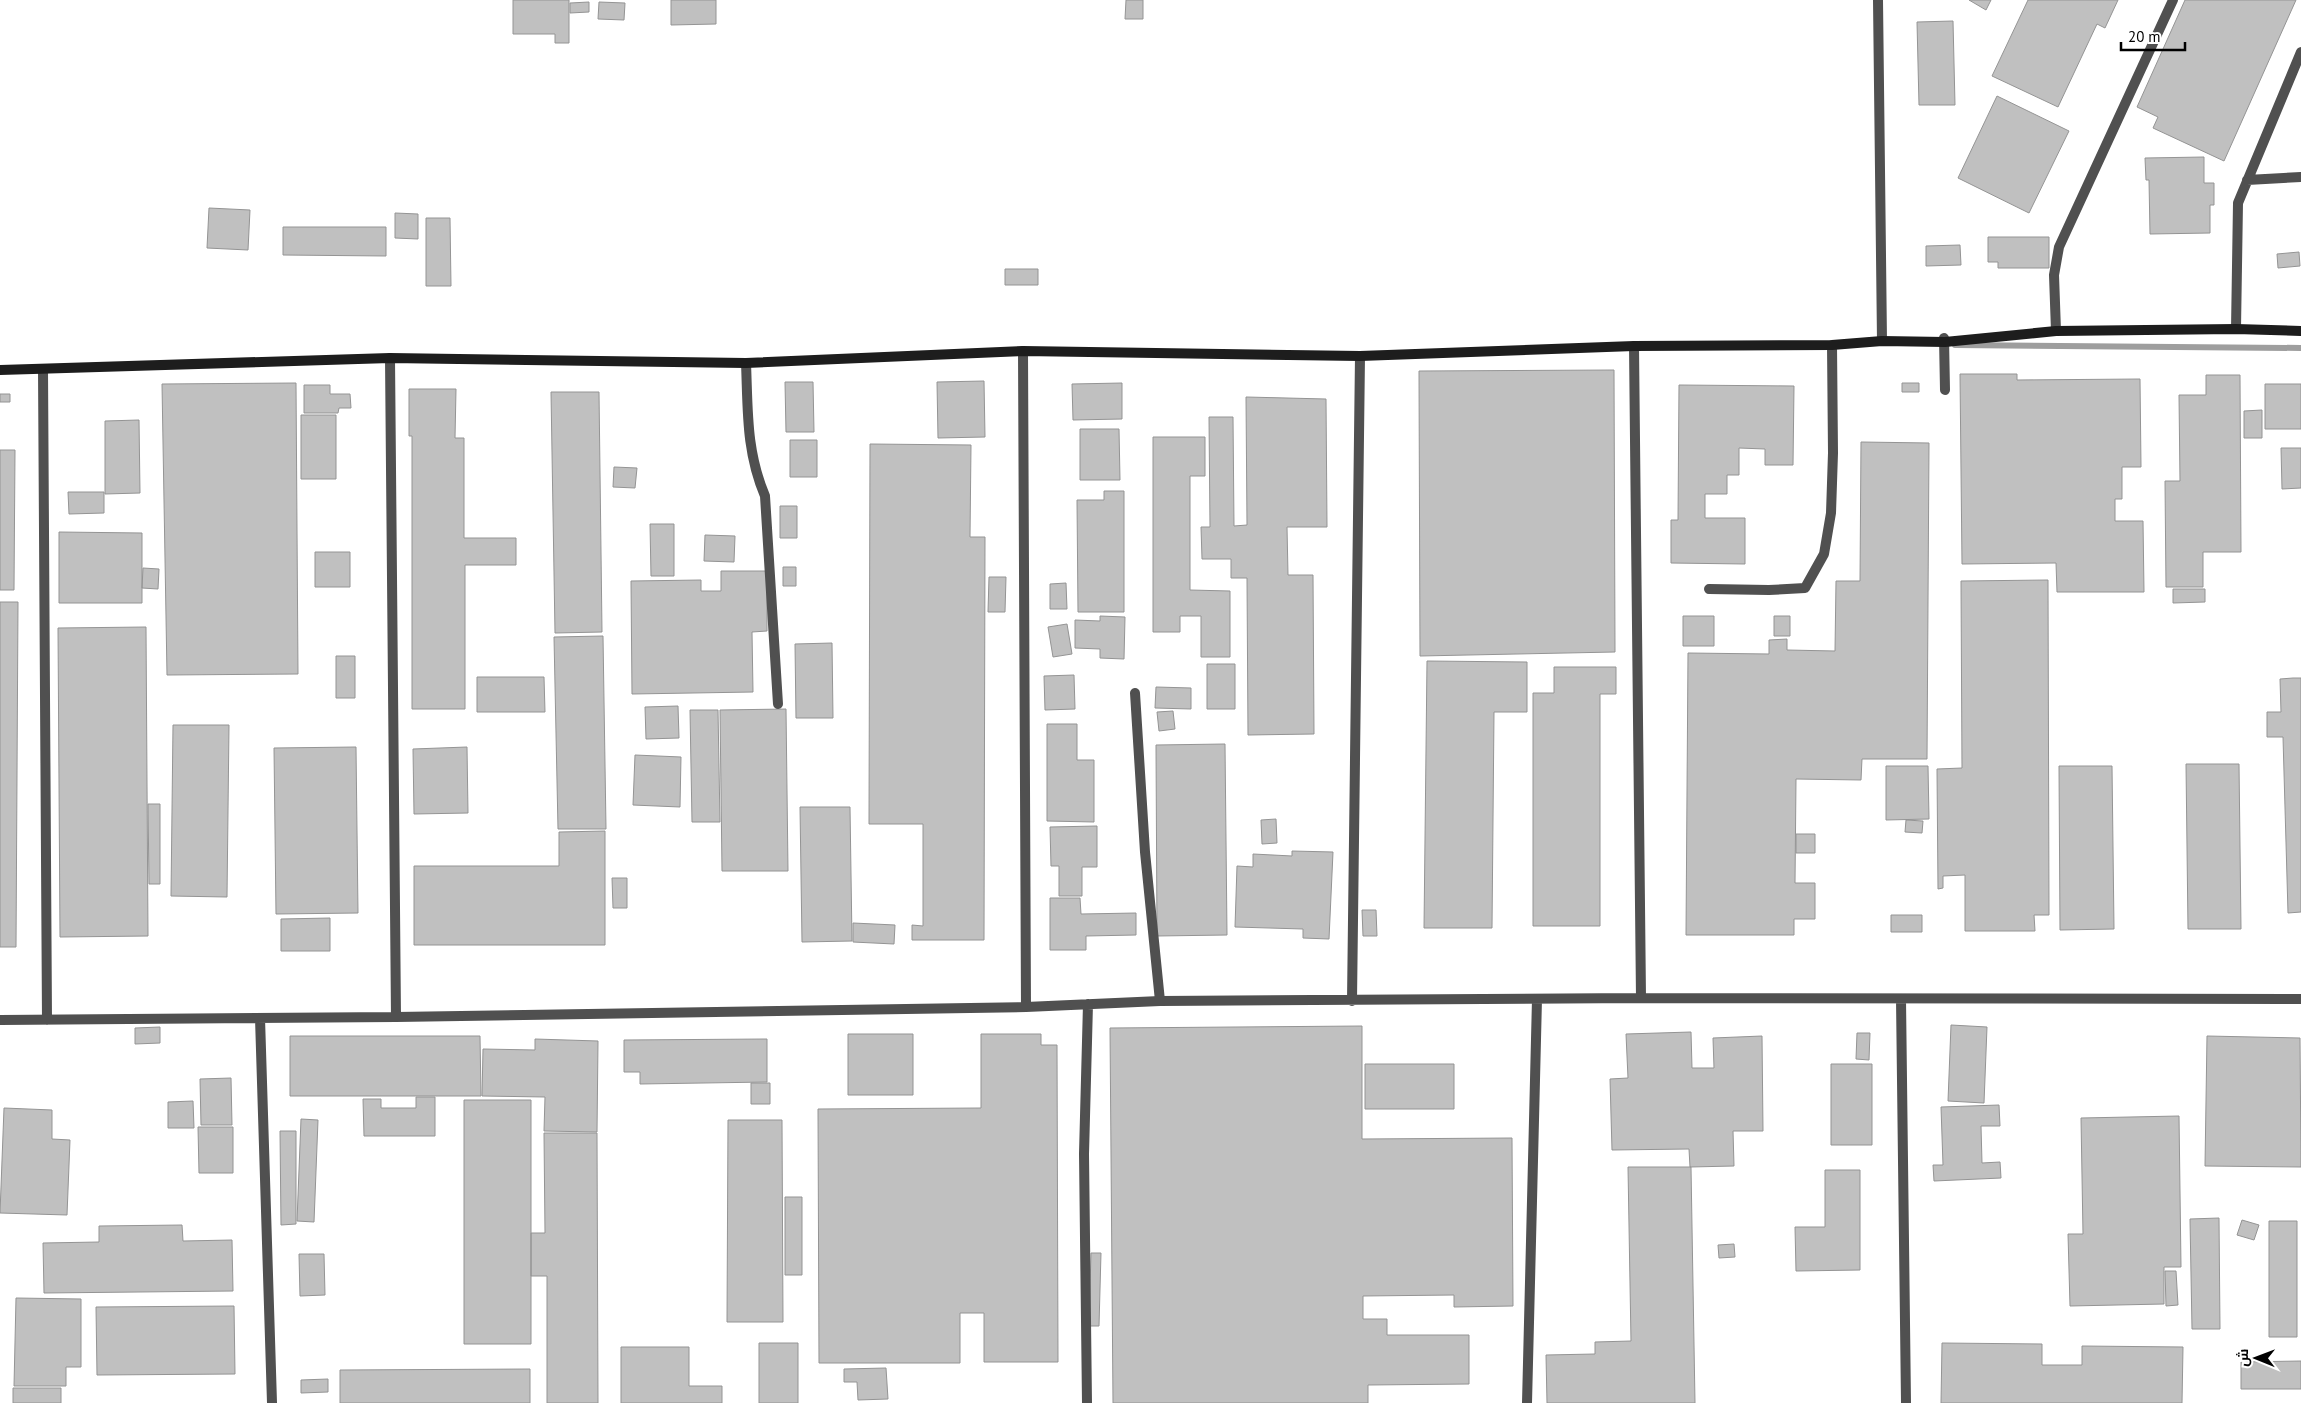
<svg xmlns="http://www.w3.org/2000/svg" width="2301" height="1403" font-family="'PT Sans',Cairo,sans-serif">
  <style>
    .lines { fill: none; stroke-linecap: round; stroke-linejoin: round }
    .stream { stroke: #9e9e9e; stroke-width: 6 }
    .building { fill: #c0c0c0; stroke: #949494 }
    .lane { stroke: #505050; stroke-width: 10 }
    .secondary { stroke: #1d1d1d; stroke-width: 10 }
  </style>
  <rect width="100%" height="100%" fill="#fff"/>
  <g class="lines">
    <path class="stream" d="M 1955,345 L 2301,348"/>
  </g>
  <path class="building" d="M 513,0 L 569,0 L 569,43 L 555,43 L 555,34 L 513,34 Z
    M 671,0 L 716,0 L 716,24 L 671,25 Z
    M 1126,0 L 1143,0 L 1143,19 L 1125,19 Z
    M 1969,0 L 1991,0 L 1986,10 Z
    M 2028,0 L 2118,0 L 2105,28 L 2097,24 L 2058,107 L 1992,76 Z
    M 2185,0 L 2296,0 L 2224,161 L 2153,128 L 2158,117 L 2137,107 Z
    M 589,2 L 589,12 L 570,13 L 570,3 Z
    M 599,2 L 625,3 L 624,20 L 598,19 Z
    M 1953,21 L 1955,105 L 1919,105 L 1917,22 Z
    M 1997,96 L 2069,131 L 2029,213 L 1958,178 Z
    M 2204,157 L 2204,183 L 2214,183 L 2214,205 L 2210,205 L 2210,233 L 2150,234 L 2149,180 L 2146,180 L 2145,158 Z
    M 209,208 L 250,210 L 248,250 L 207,248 Z
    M 395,213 L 418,214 L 418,239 L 395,238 Z
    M 426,218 L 450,218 L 451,286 L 426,286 Z
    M 283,227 L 386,227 L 386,256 L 283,255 Z
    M 1988,237 L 2049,237 L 2049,268 L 1998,268 L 1998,262 L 1988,262 Z
    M 1960,245 L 1961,265 L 1926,266 L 1926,246 Z
    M 2299,252 L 2300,266 L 2278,268 L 2277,254 Z
    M 1005,269 L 1038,269 L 1038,285 L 1005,285 Z
    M 1614,370 L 1615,652 L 1420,656 L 1419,371 Z
    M 1960,374 L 2017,374 L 2017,380 L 2140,379 L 2141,467 L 2122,467 L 2122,499 L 2115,499 L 2115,521 L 2143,521 L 2144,592 L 2057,592 L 2056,563 L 1962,564 Z
    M 2206,375 L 2240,375 L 2241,552 L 2203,552 L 2203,587 L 2166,587 L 2165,481 L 2180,481 L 2179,395 L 2206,395 Z
    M 984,381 L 985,437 L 938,438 L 937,382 Z
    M 785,382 L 813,382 L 814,432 L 786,432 Z
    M 296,383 L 298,674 L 167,675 L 162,384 Z
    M 1122,383 L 1122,419 L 1073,420 L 1072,384 Z
    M 1902,383 L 1919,383 L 1919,392 L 1902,392 Z
    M 2265,384 L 2301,384 L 2301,429 L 2265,429 Z
    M 304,385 L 330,385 L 330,394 L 350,394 L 351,408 L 339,408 L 338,413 L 304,413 Z
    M 1679,385 L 1794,386 L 1793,465 L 1765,465 L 1765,449 L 1739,448 L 1739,475 L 1727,475 L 1727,494 L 1705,494 L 1705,518 L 1745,518 L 1745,564 L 1671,563 L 1671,520 L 1678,520 Z
    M 409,389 L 456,389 L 455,438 L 464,438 L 464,538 L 516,538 L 516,565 L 465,565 L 465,709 L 412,709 L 412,436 L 409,436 Z
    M 551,392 L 599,392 L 602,632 L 555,633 Z
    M 0,394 L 10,394 L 10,402 L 0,402 Z
    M 1246,397 L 1326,399 L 1327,527 L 1287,527 L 1288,575 L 1313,575 L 1314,734 L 1248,735 L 1247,578 L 1231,578 L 1231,559 L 1202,559 L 1201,527 L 1210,527 L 1209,417 L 1233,417 L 1234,526 L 1247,525 Z
    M 2262,410 L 2262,438 L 2244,438 L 2244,411 Z
    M 301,415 L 336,415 L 336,479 L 301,479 Z
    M 139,420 L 140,493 L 105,494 L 105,421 Z
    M 1080,429 L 1119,429 L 1120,480 L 1080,480 Z
    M 1153,437 L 1205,437 L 1205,476 L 1190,476 L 1190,590 L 1230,591 L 1230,657 L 1201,657 L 1201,616 L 1180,616 L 1180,632 L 1153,632 Z
    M 790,440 L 817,440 L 817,477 L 790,477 Z
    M 1861,442 L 1929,443 L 1927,759 L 1862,759 L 1861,780 L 1796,779 L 1795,883 L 1815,883 L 1815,919 L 1794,919 L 1794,935 L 1686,935 L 1688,653 L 1769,654 L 1769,640 L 1787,639 L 1787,650 L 1835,651 L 1836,581 L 1860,581 Z
    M 870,444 L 971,445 L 970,537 L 985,537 L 984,940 L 912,940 L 912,925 L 923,926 L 923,824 L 869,824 Z
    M 2281,448 L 2301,448 L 2301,488 L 2282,489 Z
    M 0,450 L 15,450 L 14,590 L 0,590 Z
    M 614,467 L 637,468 L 635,488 L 613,487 Z
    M 1104,491 L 1124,491 L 1124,612 L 1078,612 L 1077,500 L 1104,500 Z
    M 68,492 L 104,492 L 104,513 L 69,514 Z
    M 780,506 L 797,506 L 797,538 L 780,538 Z
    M 650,524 L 674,524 L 674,576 L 651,576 Z
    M 59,532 L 142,533 L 142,603 L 59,603 Z
    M 705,535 L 735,536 L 734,562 L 704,561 Z
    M 315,552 L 350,552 L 350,587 L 315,587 Z
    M 783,567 L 796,567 L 796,586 L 783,586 Z
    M 143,568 L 159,569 L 158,589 L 142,588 Z
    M 721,571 L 767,571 L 767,631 L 752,632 L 753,692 L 632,694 L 631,581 L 701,580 L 701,591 L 721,591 Z
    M 989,577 L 1006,577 L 1005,612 L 988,612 Z
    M 2048,580 L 2049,915 L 2034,915 L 2035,931 L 1965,931 L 1965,875 L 1943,876 L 1943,888 L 1938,889 L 1937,769 L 1962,768 L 1961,581 Z
    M 1066,583 L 1067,609 L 1050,609 L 1050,584 Z
    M 2173,589 L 2205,589 L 2205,602 L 2173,603 Z
    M 0,602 L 18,602 L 16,947 L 0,947 Z
    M 1100,616 L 1125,617 L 1124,659 L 1100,658 L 1100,649 L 1075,648 L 1075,620 L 1100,621 Z
    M 1683,616 L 1714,616 L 1714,646 L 1683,646 Z
    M 1774,616 L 1790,616 L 1790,636 L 1774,636 Z
    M 1067,624 L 1072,654 L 1053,657 L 1048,627 Z
    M 146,627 L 148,936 L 60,937 L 58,628 Z
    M 603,636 L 606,829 L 558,829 L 554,637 Z
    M 832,643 L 833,718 L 796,718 L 795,644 Z
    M 336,656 L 355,656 L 355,698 L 336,698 Z
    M 1427,661 L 1527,662 L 1527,712 L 1494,712 L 1492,928 L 1424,928 Z
    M 1207,664 L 1235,664 L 1235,709 L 1207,709 Z
    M 1554,667 L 1616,667 L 1616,694 L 1600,694 L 1600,926 L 1533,926 L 1533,693 L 1554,693 Z
    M 1074,675 L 1075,709 L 1045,710 L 1044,676 Z
    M 477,677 L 544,677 L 545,712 L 477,712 Z
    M 2293,678 L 2301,678 L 2301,912 L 2288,913 L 2283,737 L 2267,737 L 2267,712 L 2281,712 L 2280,679 Z
    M 1156,687 L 1191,688 L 1191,709 L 1155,708 Z
    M 678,706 L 679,738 L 646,739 L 645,707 Z
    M 786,709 L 788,871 L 722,871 L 720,710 Z
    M 690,710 L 718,710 L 720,822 L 692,822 Z
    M 1173,711 L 1175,729 L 1159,731 L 1157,712 Z
    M 1047,724 L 1077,724 L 1077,760 L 1094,760 L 1094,822 L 1047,821 Z
    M 173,725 L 229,725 L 227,897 L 171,896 Z
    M 1225,744 L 1227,935 L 1157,936 L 1156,745 Z
    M 356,747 L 358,913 L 276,914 L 274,748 Z
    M 467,747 L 468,813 L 414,814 L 413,749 Z
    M 635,755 L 681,757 L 680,807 L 633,805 Z
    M 2186,764 L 2239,764 L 2241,929 L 2188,929 Z
    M 1886,766 L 1928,766 L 1929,819 L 1886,820 Z
    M 2059,766 L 2112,766 L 2114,929 L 2060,930 Z
    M 148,804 L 160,804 L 160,884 L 149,884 Z
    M 800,807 L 850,807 L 852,941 L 802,942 Z
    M 1276,819 L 1277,843 L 1262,844 L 1261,820 Z
    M 1906,820 L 1923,821 L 1922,833 L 1905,832 Z
    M 1097,826 L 1097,867 L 1082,867 L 1082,896 L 1059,896 L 1059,866 L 1051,866 L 1050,827 Z
    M 605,831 L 605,945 L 414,945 L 414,866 L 559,866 L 559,832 Z
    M 1796,834 L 1815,834 L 1815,853 L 1796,853 Z
    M 1292,851 L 1333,852 L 1329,939 L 1303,938 L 1303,929 L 1235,927 L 1237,866 L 1253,867 L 1253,854 L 1292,856 Z
    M 612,878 L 627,878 L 627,908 L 613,908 Z
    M 1050,898 L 1080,898 L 1081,914 L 1136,913 L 1136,935 L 1086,936 L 1086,950 L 1050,950 Z
    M 1362,910 L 1376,910 L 1377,936 L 1363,936 Z
    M 1891,915 L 1922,915 L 1922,932 L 1891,932 Z
    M 330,918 L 330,951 L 281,951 L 281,919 Z
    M 853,923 L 895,925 L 894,944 L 853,942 Z
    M 1951,1025 L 1987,1027 L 1984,1103 L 1948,1101 Z
    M 1362,1026 L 1362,1139 L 1512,1138 L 1513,1306 L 1454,1307 L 1454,1295 L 1363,1296 L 1363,1319 L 1387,1319 L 1387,1335 L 1469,1335 L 1469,1384 L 1368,1385 L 1368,1403 L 1113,1403 L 1110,1028 Z
    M 160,1027 L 160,1043 L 135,1044 L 135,1028 Z
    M 1691,1032 L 1692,1068 L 1714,1068 L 1713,1038 L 1762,1036 L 1763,1131 L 1733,1131 L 1734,1166 L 1690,1167 L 1689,1149 L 1612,1150 L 1610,1079 L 1628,1078 L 1626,1034 Z
    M 1857,1033 L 1870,1033 L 1869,1060 L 1856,1059 Z
    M 848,1034 L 913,1034 L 913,1095 L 848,1095 Z
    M 981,1034 L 1041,1034 L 1041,1045 L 1057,1045 L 1058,1362 L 984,1362 L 984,1313 L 960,1313 L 960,1363 L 819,1363 L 818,1109 L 981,1108 Z
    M 290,1036 L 480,1036 L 481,1096 L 290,1096 Z
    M 2207,1036 L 2300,1038 L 2301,1167 L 2205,1166 Z
    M 535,1039 L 598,1041 L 597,1132 L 544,1131 L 545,1097 L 482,1096 L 483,1049 L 535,1050 Z
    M 767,1039 L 767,1082 L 640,1084 L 640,1072 L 624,1072 L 624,1040 Z
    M 1365,1064 L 1454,1064 L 1454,1109 L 1365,1109 Z
    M 1831,1064 L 1872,1064 L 1872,1145 L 1831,1145 Z
    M 231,1078 L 232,1125 L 201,1125 L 200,1079 Z
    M 751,1083 L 770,1083 L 770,1104 L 751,1104 Z
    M 416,1097 L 435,1097 L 435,1136 L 364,1136 L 363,1099 L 381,1099 L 381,1108 L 416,1108 Z
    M 464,1100 L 531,1100 L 531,1344 L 464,1344 Z
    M 193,1101 L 194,1128 L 168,1128 L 168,1102 Z
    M 1999,1105 L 2000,1126 L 1981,1126 L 1982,1163 L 2000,1162 L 2001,1178 L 1934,1181 L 1933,1165 L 1943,1165 L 1941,1107 Z
    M 4,1108 L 52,1110 L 52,1139 L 70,1140 L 67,1215 L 0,1213 Z
    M 2179,1116 L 2181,1267 L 2164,1267 L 2164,1304 L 2070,1306 L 2068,1234 L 2083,1234 L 2081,1118 Z
    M 301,1119 L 318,1120 L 314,1222 L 297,1221 Z
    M 728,1120 L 782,1120 L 783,1322 L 727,1322 Z
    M 198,1127 L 233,1127 L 233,1173 L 199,1173 Z
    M 280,1131 L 296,1131 L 296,1224 L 281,1225 Z
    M 544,1133 L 597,1133 L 598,1403 L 547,1403 L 547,1276 L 531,1276 L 531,1233 L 545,1233 Z
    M 1628,1167 L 1691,1167 L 1695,1403 L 1547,1403 L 1546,1355 L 1595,1354 L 1595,1342 L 1631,1341 Z
    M 1825,1170 L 1860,1170 L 1860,1270 L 1796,1271 L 1795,1227 L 1825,1227 Z
    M 785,1197 L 802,1197 L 802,1275 L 785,1275 Z
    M 2219,1218 L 2220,1329 L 2192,1329 L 2190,1219 Z
    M 2242,1220 L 2259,1225 L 2254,1240 L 2237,1235 Z
    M 2269,1221 L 2297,1221 L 2297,1337 L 2269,1337 Z
    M 182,1225 L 183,1241 L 232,1240 L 233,1291 L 44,1293 L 43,1243 L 99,1242 L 99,1226 Z
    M 1734,1244 L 1735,1257 L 1719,1258 L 1718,1245 Z
    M 1091,1253 L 1101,1253 L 1099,1326 L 1089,1326 Z
    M 299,1254 L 324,1254 L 325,1295 L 300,1296 Z
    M 2165,1271 L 2176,1271 L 2178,1305 L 2166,1306 Z
    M 16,1298 L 81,1299 L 81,1367 L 66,1367 L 66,1386 L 14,1386 Z
    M 234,1306 L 235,1374 L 97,1375 L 96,1307 Z
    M 759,1343 L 798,1343 L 798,1403 L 759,1403 Z
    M 1942,1343 L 2042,1344 L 2042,1365 L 2082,1365 L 2082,1346 L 2183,1347 L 2182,1403 L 1941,1403 Z
    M 621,1347 L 689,1347 L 689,1386 L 722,1386 L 722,1403 L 621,1403 Z
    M 2301,1361 L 2301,1389 L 2241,1389 L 2241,1362 Z
    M 886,1368 L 888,1399 L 858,1400 L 857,1382 L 844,1382 L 844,1369 Z
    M 530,1369 L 530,1403 L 340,1403 L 340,1370 Z
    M 328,1379 L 328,1392 L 301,1393 L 301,1380 Z
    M 13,1388 L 61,1388 L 61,1403 L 13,1403 Z"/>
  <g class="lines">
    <path class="lane" d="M 1878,0 L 1882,341
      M 2247,180 L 2301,177
      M 2236,329 L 2238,203 L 2301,52
      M 2056,331 L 2054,275 L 2059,247 L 2173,0
      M 1944,338 L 1945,390
      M 1023,351 L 1026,1007
      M 390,358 L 396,1017
      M 746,363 C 748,411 746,451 765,496 L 778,704
      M 43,369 L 47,1020
      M 1709,589 L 1769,590 L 1805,588 L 1824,554 L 1831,513 L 1833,453 L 1832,345
      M 1135,693 L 1145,852 L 1160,1001
      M 1641,998 L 2301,999
      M 1901,999 L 1906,1403
      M 1352,1001 L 1360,356
      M 260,1018 L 272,1403
      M 0,1020 L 396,1017 L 1026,1007 L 1160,1001 L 1641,998 L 1634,346
      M 1087,1403 L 1084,1154 L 1088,1004
      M 1527,1403 L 1537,999"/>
    <path class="secondary" d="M 0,370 L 390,358 L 746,363 L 1023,351 L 1360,356 L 1634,346 L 1832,345 L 1882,341 L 1945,342 L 2056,331 L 2236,329 L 2301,331"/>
  </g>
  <g transform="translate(2256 1358) rotate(271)" stroke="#ffffff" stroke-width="4" paint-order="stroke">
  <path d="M0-4L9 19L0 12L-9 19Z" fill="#000000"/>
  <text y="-8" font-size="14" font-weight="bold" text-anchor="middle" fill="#000000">ش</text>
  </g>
  <path d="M2121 42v8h64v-8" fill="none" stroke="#000000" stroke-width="2.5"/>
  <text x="2128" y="42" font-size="15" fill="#000000" stroke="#ffffff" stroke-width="4" paint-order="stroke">20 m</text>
</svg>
